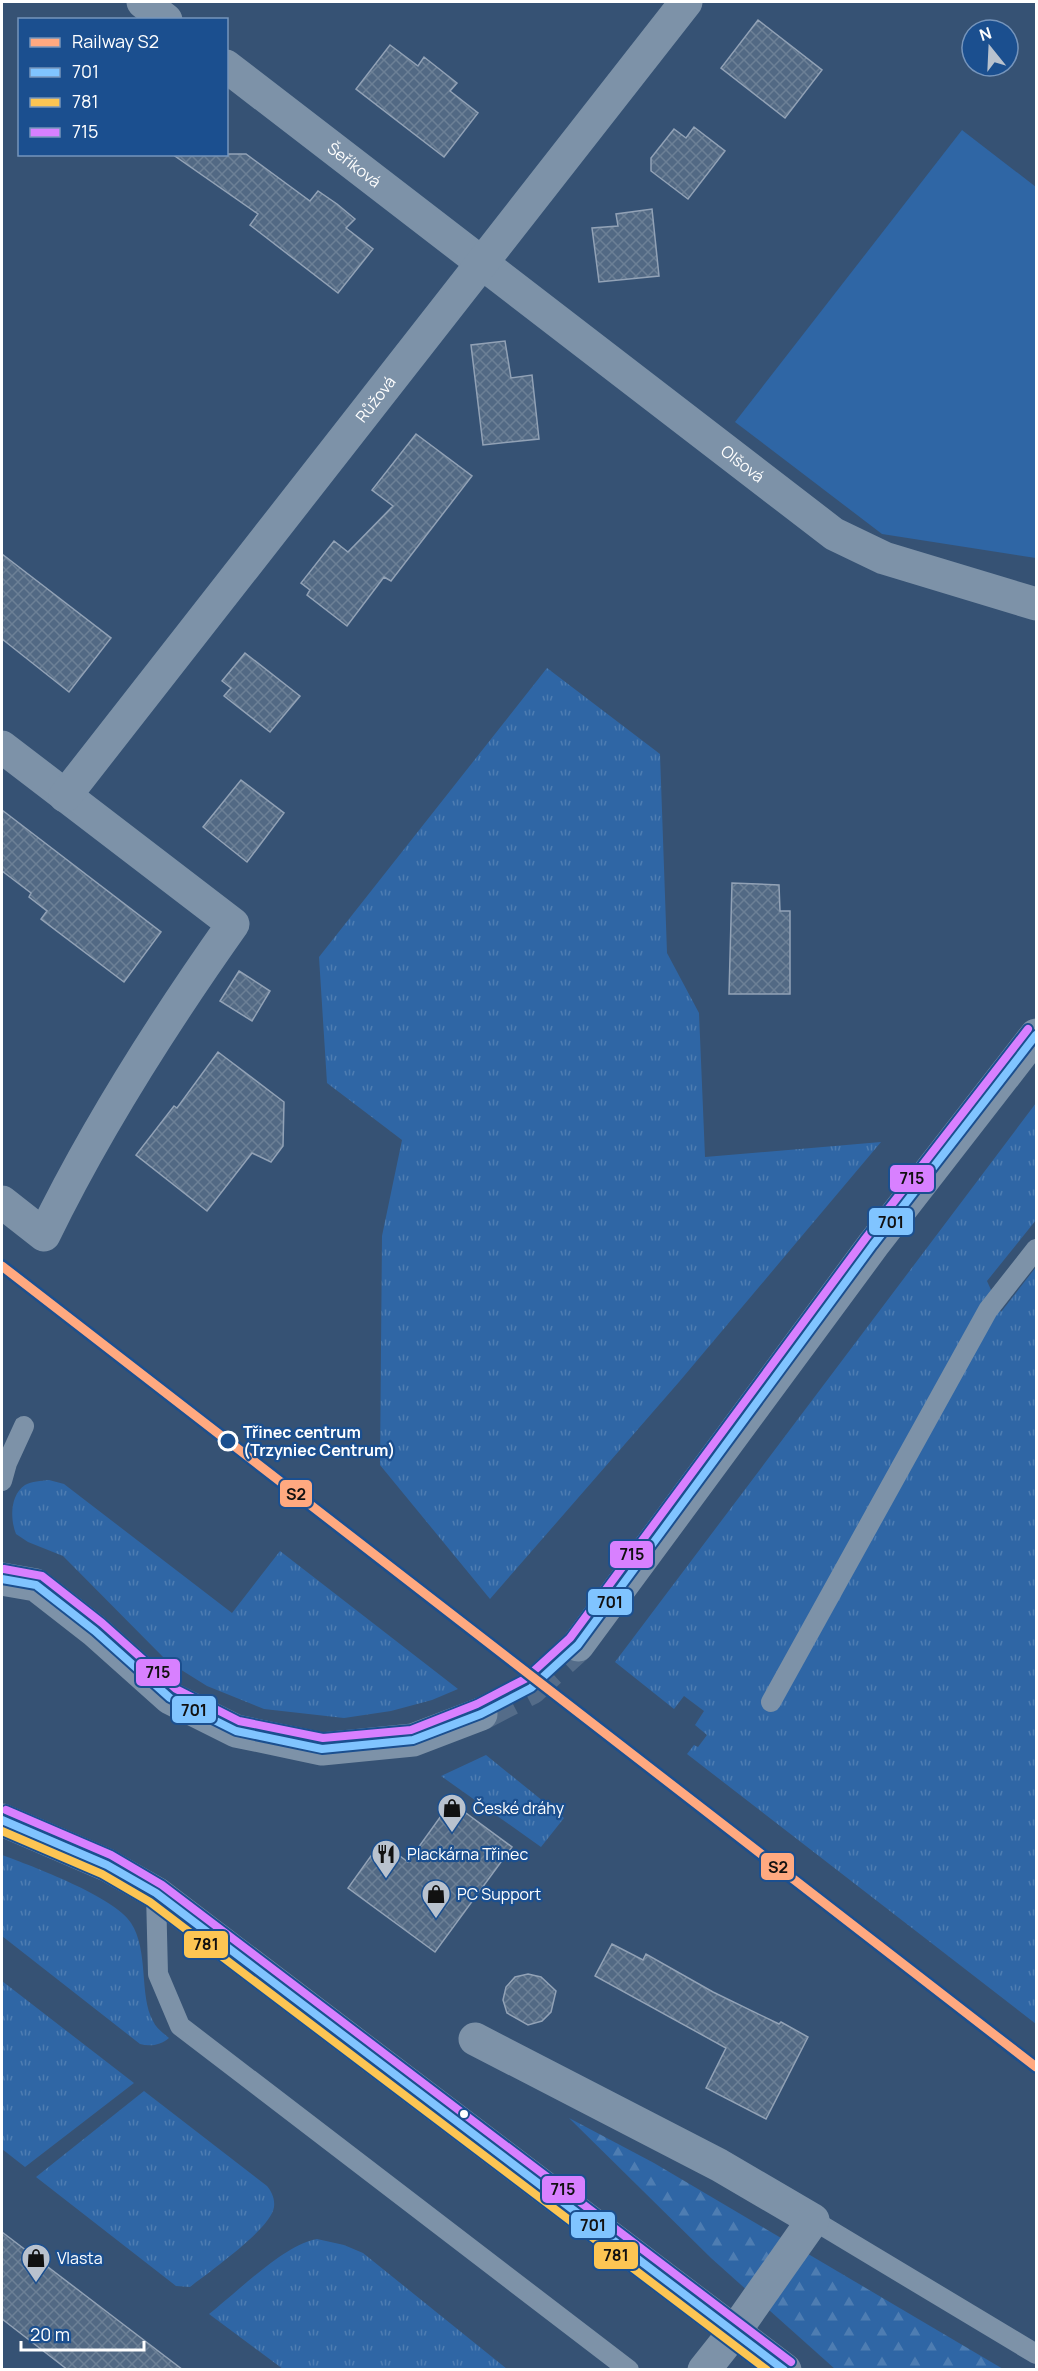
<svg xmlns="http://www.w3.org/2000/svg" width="1038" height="2371" font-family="Manrope,sans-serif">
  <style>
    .grass { fill: url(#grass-tufts) }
    .forest { fill: url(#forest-firs) }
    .park { fill: #2f66a5 }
    .building { fill: url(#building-cross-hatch); stroke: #92a2b6; stroke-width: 1.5 }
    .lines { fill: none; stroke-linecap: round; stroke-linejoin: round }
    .street-tunnel { stroke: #546c89; stroke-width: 33; stroke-dasharray: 33 16; stroke-linecap: butt }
    .lane { stroke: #7d92a8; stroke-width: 20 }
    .street { stroke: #7d92a8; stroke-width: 33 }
    .secondary { stroke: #798da4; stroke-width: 33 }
    .bus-1-casing { stroke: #1b4f8f; stroke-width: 12 }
    .bus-2-casing { stroke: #1b4f8f; stroke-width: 12 }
    .bus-3-casing { stroke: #1b4f8f; stroke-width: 12 }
    .bus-1 { stroke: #80c4ff; stroke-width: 8 }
    .bus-2 { stroke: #fcc553; stroke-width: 8 }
    .bus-3 { stroke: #d880ff; stroke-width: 8 }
    .rail-1-casing { stroke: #1b4f8f; stroke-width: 14 }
    .rail-1 { stroke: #ffa980; stroke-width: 9 }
    .stop-dot { fill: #1b4f8f; stroke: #fff; stroke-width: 3 }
    .bus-dot { fill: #fff; stroke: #1b4f8f; stroke-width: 2 }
    .labels { text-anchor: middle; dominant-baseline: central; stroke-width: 4.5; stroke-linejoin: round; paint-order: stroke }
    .street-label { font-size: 16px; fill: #fff; stroke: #1b4f8f }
    .stop-label { font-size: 16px; font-weight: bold; fill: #fff; stroke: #1b4f8f; text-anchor: start }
    .poi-label { font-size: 16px; fill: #fff; stroke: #1b4f8f; text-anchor: start }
    .line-badge { stroke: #1b4f8f; stroke-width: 2 }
    .pale-badge-label { font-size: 16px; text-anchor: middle; font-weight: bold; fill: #111 }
  </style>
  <defs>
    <pattern id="grass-tufts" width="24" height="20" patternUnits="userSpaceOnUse" patternTransform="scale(1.5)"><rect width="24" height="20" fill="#2f66a5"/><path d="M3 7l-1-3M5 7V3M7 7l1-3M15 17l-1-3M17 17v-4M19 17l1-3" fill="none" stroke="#4e7db2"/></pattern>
    <pattern id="forest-firs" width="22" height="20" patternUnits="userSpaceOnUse" patternTransform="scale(1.5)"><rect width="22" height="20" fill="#2f66a5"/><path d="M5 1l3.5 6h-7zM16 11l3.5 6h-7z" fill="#4e7db2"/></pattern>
    <pattern id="building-cross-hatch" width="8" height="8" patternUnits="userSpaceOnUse" patternTransform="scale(1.5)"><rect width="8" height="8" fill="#526984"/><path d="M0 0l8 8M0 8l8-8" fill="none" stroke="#6c8096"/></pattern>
  </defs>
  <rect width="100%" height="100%" fill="#365274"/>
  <path class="grass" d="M 547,668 L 660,754 L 667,953 L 699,1013 L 705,1157 L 881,1142 L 679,1382 L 490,1599 L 380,1465 L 382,1236 L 402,1140 L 327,1083 L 319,957 Z
    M 1036,1103 L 1036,1220 L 987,1281 L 1001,1312 L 1036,1267 L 1036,2024 L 687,1754 L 694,1745 L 698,1747 L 707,1735 L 695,1725 L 704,1711 L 684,1696 L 674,1709 L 615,1662 Z
    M 49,1480 L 64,1484 L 232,1613 L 280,1551 L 458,1689 L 432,1700 L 391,1711 L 344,1718 L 264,1709 L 207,1686 L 167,1661 L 63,1556 L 28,1542 L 16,1534 C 10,1519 10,1495 25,1485 C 32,1481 41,1481 49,1480 Z
    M 486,1755 L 564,1818 L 541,1847 L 441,1776 Z
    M 2,1855 C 32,1866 115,1897 131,1923 C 149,1950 139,1996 153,2021 C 156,2028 163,2033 169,2038 C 161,2045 150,2047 140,2044 L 2,1936 Z
    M 2,1981 L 134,2083 L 25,2167 L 2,2149 Z
    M 144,2091 L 267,2186 C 272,2192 275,2199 274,2207 C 271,2229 209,2272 190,2287 L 176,2286 L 36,2177 Z
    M 317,2239 L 344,2245 L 363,2253 L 507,2369 L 283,2369 L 209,2314 C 236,2293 285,2244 317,2239 Z"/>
  <path class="forest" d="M 569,2118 L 654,2163 L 1003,2369 L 835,2369 L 711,2258 Z"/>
  <path class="park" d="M 962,130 L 1036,187 L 1036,558 L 882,534 L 735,422 Z"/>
  <path class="building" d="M 758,20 L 822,70 L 785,118 L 721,68 Z
    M 390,45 L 418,66 L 424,57 L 457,83 L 450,91 L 478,113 L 444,157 L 356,89 Z
    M 694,127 L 725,151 L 688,199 L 651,171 L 651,158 L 674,129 L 686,138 Z
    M 172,154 L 246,154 L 310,201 L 318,191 L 337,204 L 355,219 L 346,228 L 373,249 L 338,293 L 250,225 L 258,214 Z
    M 652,209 L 659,276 L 599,282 L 592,228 L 618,226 L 616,214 Z
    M 505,341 L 511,378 L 532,375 L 539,439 L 483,445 L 471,345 Z
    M 416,434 L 472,476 L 391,581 L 384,577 L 347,626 L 307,595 L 310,590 L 301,583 L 334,541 L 348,552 L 393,506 L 372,490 Z
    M 2,554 L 111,638 L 69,692 L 2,639 Z
    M 245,653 L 300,696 L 270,732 L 224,696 L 231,688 L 222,681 Z
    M 241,780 L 284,813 L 247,862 L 203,827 Z
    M 2,810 L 161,932 L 124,982 L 41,919 L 47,911 L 29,897 L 31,893 L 2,871 Z
    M 732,883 L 779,885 L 780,911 L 790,911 L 790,994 L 729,994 Z
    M 239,971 L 270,991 L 252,1021 L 220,1001 Z
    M 218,1052 L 284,1102 L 283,1146 L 271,1162 L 252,1153 L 207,1211 L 136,1155 L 174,1106 L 177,1108 Z
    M 451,1802 L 512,1847 L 435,1952 L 348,1888 L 381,1842 L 408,1862 Z
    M 612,1944 L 643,1960 L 646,1954 L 713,1992 L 779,2024 L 781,2022 L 808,2037 L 766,2119 L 706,2088 L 726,2048 L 595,1976 Z
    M 528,1974 L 541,1977 L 556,1991 L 551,2012 L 542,2021 L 528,2025 L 507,2013 L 503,2000 L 506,1987 L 515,1977 Z
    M 2,2232 L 90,2299 L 183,2370 L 68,2370 L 2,2319 Z"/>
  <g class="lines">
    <path class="street-tunnel" d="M 481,1714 L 531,1688 L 578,1645"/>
    <path class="lane" d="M 2,1481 L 7,1463 L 24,1426
      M 771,1702 L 988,1310 L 1036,1249
      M 156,1893 L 158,1974 L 180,2026 L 629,2370
      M 813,2220 L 1036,2354"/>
    <g class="street">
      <path d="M 143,2 L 166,20"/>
      <path id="s1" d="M 226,66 L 834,534 L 884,558 L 1036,604"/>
      <path d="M 2,747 L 233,924 C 163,1023 97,1126 44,1235 L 2,1202"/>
      <path id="s2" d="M 65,796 L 686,2"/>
      <path d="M 2,1579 L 36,1585 L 95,1631 L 170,1698 L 236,1731 L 322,1749 L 413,1740 L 481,1714"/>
      <path d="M 578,1645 L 873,1245 L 1036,1035"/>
      <path d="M 475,2039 L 719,2165 L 813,2220 L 735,2331 L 704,2370"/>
    </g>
    <path class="secondary" d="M 2,1820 L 107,1865 L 156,1893 L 785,2370"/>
    <g class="bus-1-casing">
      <path id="bus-1" d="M 2,1579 L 36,1585 L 95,1631 L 170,1698 L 236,1731 L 322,1749 L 413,1740 L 481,1714 L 531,1688 L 578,1645 L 873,1245 L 1036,1035
        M 2,1820 L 107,1865 L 156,1893 L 784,2370"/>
    </g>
    <g class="bus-2-casing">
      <path id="bus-2" d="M 2,1831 L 102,1874 L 150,1902 L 767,2370"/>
    </g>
    <g class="bus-3-casing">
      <path id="bus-3" d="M 4,1569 L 42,1576 L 102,1623 L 176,1689 L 239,1721 L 323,1738 L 411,1730 L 477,1704 L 525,1679 L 570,1638 L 865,1239 L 1028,1029
        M 6,1810 L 111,1855 L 162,1885 L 791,2362"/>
    </g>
    <use href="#bus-1" class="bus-1"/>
    <use href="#bus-2" class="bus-2"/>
    <use href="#bus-3" class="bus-3"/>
    <g class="rail-1-casing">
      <path id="rail-1" d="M 2,1266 L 1036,2067"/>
    </g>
    <use href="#rail-1" class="rail-1"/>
  </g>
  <defs>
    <g id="shop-pin" transform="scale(1.5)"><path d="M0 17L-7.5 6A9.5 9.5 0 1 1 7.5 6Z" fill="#b9c2ce" stroke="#1b4f8f"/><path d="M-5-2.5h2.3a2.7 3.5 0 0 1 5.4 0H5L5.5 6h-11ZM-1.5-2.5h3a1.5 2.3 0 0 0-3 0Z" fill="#111"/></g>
    <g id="restaurant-pin" transform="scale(1.5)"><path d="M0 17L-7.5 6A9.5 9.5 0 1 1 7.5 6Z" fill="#b9c2ce" stroke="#1b4f8f"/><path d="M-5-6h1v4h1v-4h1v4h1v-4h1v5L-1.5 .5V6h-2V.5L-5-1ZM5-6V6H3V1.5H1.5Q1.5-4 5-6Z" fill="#111"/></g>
  </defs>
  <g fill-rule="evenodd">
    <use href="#shop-pin" x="452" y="1808"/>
    <use href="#restaurant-pin" x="386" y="1854"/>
    <use href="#shop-pin" x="436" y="1894"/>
    <use href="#shop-pin" x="36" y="2258"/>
  </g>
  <circle class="stop-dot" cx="228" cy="1441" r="9"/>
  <circle class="bus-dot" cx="464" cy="2114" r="5"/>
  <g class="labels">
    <g class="street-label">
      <text stroke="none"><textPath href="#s1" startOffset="162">Šeříková</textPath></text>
      <text stroke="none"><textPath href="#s2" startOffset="504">Růžová</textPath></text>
      <text stroke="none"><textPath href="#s1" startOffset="652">Olšová</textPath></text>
    </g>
    <g class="stop-label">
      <text x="243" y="1432">Třinec centrum<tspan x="243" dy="18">(Trzyniec Centrum)</tspan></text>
    </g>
    <g class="poi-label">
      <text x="473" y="1808">České dráhy</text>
      <text x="407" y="1854">Plackárna Třinec</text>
      <text x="457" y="1894">PC Support</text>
      <text x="57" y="2258">Vlasta</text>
    </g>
  </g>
  <g class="line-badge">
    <rect x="889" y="1164" width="46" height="29" rx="6" fill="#d880ff"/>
    <rect x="868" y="1207" width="46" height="29" rx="6" fill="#80c4ff"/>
    <rect x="279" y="1479" width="34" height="29" rx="6" fill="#ffa980"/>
    <rect x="609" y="1540" width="45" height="29" rx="6" fill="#d880ff"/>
    <rect x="587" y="1588" width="46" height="28" rx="6" fill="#80c4ff"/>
    <rect x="135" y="1658" width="46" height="29" rx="6" fill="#d880ff"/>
    <rect x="171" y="1695" width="46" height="29" rx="6" fill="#80c4ff"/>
    <rect x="760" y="1852" width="35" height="29" rx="6" fill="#ffa980"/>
    <rect x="183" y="1930" width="46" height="29" rx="6" fill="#fcc553"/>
    <rect x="541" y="2175" width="45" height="29" rx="6" fill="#d880ff"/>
    <rect x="570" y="2211" width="46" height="28" rx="6" fill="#80c4ff"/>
    <rect x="593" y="2241" width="46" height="29" rx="6" fill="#fcc553"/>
  </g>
  <g class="pale-badge-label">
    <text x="912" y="1184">715</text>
    <text x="891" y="1228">701</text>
    <text x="296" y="1500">S2</text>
    <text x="632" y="1560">715</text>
    <text x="610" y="1608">701</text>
    <text x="158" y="1678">715</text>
    <text x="194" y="1716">701</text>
    <text x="778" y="1873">S2</text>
    <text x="206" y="1950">781</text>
    <text x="563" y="2195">715</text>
    <text x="593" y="2231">701</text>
    <text x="616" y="2261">781</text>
  </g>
  <rect width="1038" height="2371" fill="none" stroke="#ffffff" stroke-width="6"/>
  <rect x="18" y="18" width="210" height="138" fill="#1b4f8f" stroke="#7695bc" stroke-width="1.5"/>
  <rect x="30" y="38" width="30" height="9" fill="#ffa980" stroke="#7695bc" stroke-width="1.5"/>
  <text x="72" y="48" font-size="18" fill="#ffffff">Railway S2</text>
  <rect x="30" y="68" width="30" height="9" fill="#80c4ff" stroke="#7695bc" stroke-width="1.5"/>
  <text x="72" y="78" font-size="18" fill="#ffffff">701</text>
  <rect x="30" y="98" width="30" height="9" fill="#fcc553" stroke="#7695bc" stroke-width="1.5"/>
  <text x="72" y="108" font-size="18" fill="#ffffff">781</text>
  <rect x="30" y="128" width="30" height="9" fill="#d880ff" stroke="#7695bc" stroke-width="1.5"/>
  <text x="72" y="138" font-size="18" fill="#ffffff">715</text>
  <g transform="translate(990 48) rotate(342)"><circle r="28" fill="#1b4f8f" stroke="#7695bc" stroke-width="1.5"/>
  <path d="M0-4.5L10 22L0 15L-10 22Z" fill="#b9c2ce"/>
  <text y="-9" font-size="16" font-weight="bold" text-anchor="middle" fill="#ffffff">N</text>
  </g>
  <path d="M21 2341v9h123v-9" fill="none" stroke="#ffffff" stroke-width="3"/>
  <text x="30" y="2341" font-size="18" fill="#ffffff" stroke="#1b4f8f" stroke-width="4.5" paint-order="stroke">20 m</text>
</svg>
